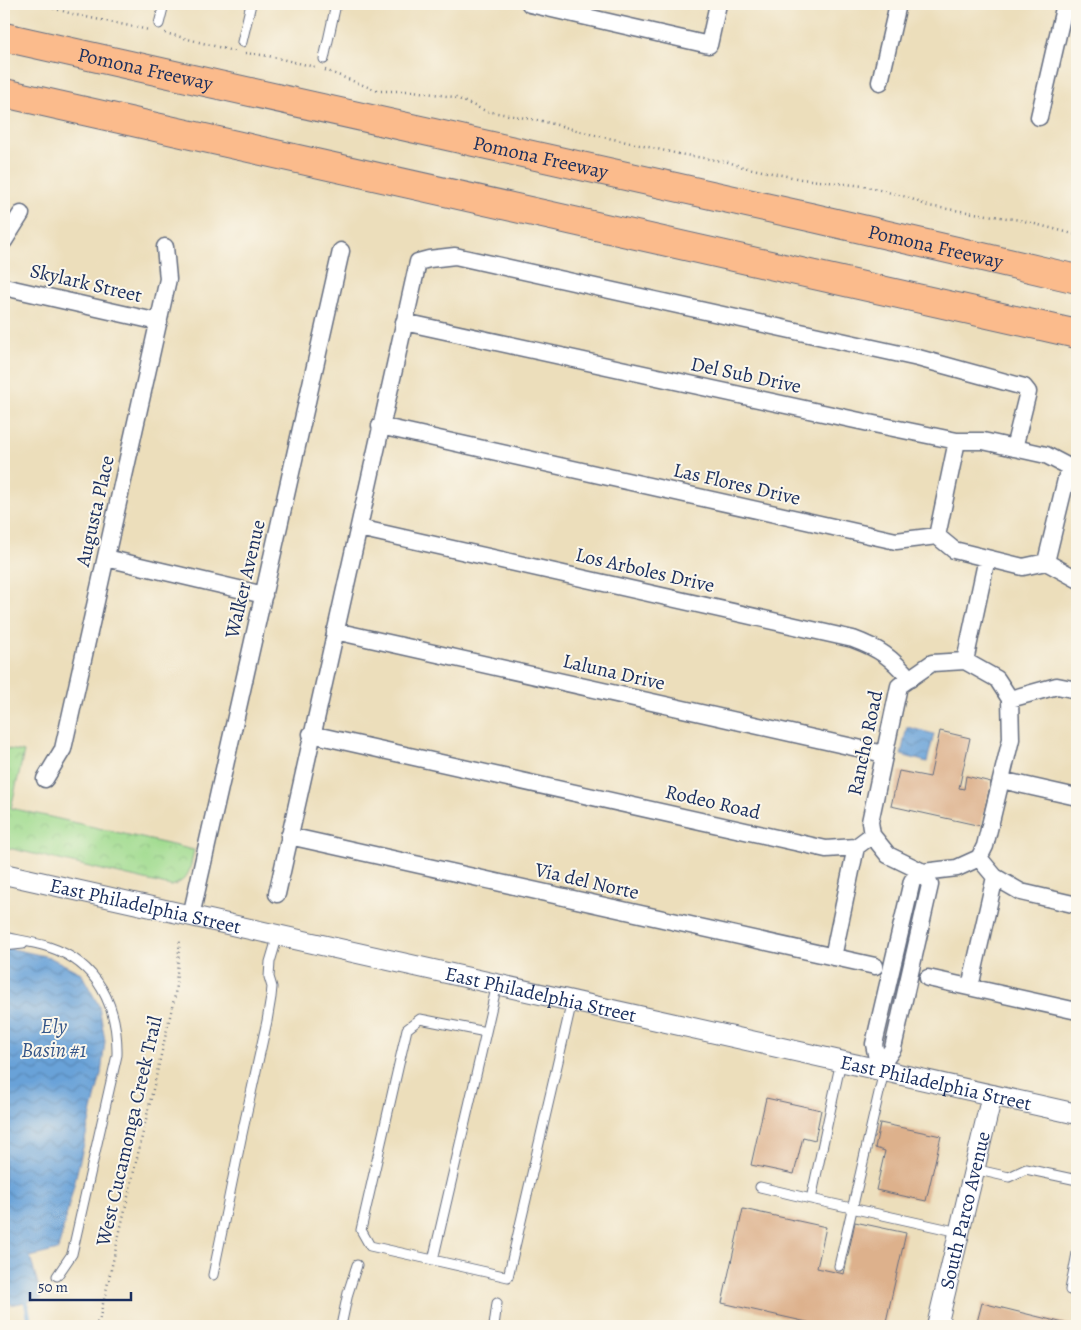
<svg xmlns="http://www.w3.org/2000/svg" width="1081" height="1330" font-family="Alegreya,serif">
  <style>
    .park { fill: url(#park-crowns); stroke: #5e8576 }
    .water { fill: url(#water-waves); stroke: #42689b }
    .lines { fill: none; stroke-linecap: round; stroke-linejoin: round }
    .stream { stroke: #69a2d8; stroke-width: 4.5 }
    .building { fill: #ddb18c }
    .service-casing { stroke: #646c7f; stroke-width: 11 }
    .minor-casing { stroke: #646c7f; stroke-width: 19 }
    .tertiary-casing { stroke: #646c7f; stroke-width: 22 }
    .motorway-casing { stroke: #646c7f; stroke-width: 30 }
    .path { stroke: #646c7f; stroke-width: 2.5; stroke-dasharray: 1 4; stroke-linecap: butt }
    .service { stroke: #fff; stroke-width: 9 }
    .minor { stroke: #fff; stroke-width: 16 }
    .tertiary { stroke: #fff; stroke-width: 20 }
    .motorway { stroke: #fbbb8c; stroke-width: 28 }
    .labels { text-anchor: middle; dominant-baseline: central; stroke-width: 4; stroke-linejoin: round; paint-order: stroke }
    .street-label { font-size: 20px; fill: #1b2f5e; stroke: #fbf7ec }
    .water-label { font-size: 21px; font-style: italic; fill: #365789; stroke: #fbf7ec }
  </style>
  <defs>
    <pattern id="park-crowns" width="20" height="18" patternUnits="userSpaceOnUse" patternTransform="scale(1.25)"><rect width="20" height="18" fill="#a0db8f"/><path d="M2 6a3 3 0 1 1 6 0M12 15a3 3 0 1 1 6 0" fill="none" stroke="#89bc7e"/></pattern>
    <pattern id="water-waves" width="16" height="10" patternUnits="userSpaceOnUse" patternTransform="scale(1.25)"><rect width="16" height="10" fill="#69a2d8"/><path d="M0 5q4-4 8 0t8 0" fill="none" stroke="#5684b2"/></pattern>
  </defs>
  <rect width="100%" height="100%" fill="#fbf7ec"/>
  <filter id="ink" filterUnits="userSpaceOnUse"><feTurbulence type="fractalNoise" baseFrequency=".02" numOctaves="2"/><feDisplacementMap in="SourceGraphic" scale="10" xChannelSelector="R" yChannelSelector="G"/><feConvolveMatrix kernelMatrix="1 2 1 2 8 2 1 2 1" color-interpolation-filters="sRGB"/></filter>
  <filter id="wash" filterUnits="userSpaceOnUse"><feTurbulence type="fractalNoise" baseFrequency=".0096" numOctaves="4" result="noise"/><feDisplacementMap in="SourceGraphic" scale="20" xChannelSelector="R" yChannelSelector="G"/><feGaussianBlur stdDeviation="1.12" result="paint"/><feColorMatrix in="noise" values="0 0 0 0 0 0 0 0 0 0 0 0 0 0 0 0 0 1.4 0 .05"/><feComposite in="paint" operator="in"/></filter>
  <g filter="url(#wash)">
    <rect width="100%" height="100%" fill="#ecdebb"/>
    <path class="park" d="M 4,748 L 24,752 L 11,808 L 194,850 C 190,867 191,880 171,886 L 4,847 Z"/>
    <path class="water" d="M 907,727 L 934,734 L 927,762 L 901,755 Z
      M 4,947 L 49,957 L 81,973 L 99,1006 L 105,1041 L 101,1074 L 58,1250 L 30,1257 L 42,1298 L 11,1305 L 4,1287 Z"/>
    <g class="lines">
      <path class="stream" d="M 26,1302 L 31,1326"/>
    </g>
    <g id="blocks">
      <path class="building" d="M 940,731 L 970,738 L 959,788 L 964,789 L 966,776 L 991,782 L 981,826 L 891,806 L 899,771 L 930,777 Z
        M 766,1098 L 821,1110 L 815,1140 L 803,1137 L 794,1174 L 751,1165 Z
        M 880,1123 L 941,1136 L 926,1201 L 876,1190 L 885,1151 L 875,1148 Z
        M 743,1209 L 826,1227 L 817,1268 L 844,1274 L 855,1222 L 906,1233 L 885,1326 L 825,1326 L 722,1303 Z
        M 982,1303 L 1076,1326 L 976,1326 Z"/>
    </g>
  </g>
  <g filter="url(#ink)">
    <use href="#blocks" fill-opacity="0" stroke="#646c7f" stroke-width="1"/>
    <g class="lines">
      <g class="service-casing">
        <path id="service" d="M 159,24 L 164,4
          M 242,42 L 251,4
          M 324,59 L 336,4
          M 4,937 C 18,940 34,942 49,947 C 98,963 118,1006 117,1055 L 72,1254 L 57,1276
          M 4,946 L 23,944
          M 486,1032 L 433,1260 L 370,1246 L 361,1230 L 407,1029 L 420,1019 L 486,1032 L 497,984
          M 841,1061 L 811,1199 L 959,1232
          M 974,1169 L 1009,1177 L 1026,1169 L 1077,1180
          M 760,1187 L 811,1199
          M 1077,1253 L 1070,1290 L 1077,1292
          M 433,1260 L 508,1277 L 572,1001
          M 839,1266 L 884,1071
          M 213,1275 L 242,1134 L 267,1021 L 271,997 L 272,987 L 269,977 L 270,962 L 278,935
          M 341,1326 L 348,1293 L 357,1265
          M 494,1326 L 497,1303"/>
      </g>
      <g class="minor-casing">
        <path id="minor" d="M 530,4 L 709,45 L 718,4
          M 880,82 L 898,4
          M 1039,117 L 1065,4
          M 4,241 L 21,214
          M 4,287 L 159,322
          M 404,322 L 869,423 L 957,441 L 983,441 L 1046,455 L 1069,467 L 1077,469
          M 380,426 L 896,541 L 937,536 L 954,550 L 1023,567 L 1046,562 L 1077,579
          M 359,528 L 853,639 C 880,649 891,657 910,679
          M 937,536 L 957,441
          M 106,558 L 264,595
          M 1046,562 L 1069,467
          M 335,631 L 884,754
          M 965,661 L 997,679 L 1010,699 L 1011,739 L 985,846 L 979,858 L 957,868 L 923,872 L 888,855 L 872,835 L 870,822 L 899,686 L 932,663 Z
          M 965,661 L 987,558
          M 1010,699 L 1057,686 L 1077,690
          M 311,734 L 826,849 L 856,847 L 872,835
          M 45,779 L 63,749 L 168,279 L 165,247
          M 1001,780 L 1077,797
          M 289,836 L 875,966
          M 979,858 L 995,877 L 1021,892 L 1077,905
          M 923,872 L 930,885 L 893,1048 L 879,1069 L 874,1044 L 912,881 Z
          M 277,894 L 418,262 L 429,259 L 455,256 L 918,358 L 1024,387 L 1028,392 L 1014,448
          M 191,916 L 341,251
          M 833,957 L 856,847
          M 928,978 L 1077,1011
          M 970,987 L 995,877"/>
      </g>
      <g class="tertiary-casing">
        <g id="tertiary">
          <path id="s1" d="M 4,874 L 1077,1114"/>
          <path id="s2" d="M 937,1326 L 992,1095"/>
        </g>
      </g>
      <g class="motorway-casing">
        <g id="motorway">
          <path id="s3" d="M 4,37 L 814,218 L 1077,279"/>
          <path d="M 4,93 L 1077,334"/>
        </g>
      </g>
      <path class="path" d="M 39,4 L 76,15 L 149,30
        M 165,33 L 237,52
        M 245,53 L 269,56 L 315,67
        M 325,70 L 378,91 L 413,91 L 454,97 L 486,111 L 542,121 L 591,134 L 679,154 L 728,162 L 743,167 L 801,179 L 864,186 L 907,197 L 928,206 L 1020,220 L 1077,235
        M 93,1326 L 99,1321 L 175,995 L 180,939"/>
      <use href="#service" class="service"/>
      <use href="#minor" class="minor"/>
      <use href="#tertiary" class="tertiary"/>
      <use href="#motorway" class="motorway"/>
    </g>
  </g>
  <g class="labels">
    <g class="street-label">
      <text stroke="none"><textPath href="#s3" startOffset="145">Pomona Freeway</textPath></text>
      <text stroke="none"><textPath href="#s3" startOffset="550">Pomona Freeway</textPath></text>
      <text stroke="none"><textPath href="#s3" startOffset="955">Pomona Freeway</textPath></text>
      <text transform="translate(86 283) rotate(13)">Skylark Street</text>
      <text transform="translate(746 375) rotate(12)">Del Sub Drive</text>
      <text transform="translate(737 484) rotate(13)">Las Flores Drive</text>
      <text transform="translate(95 511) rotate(-77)">Augusta Place</text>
      <text transform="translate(645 570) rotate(13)">Los Arboles Drive</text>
      <text transform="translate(245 579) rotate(-77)">Walker Avenue</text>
      <text transform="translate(614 672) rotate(13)">Laluna Drive</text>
      <text transform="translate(865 743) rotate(-78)">Rancho Road</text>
      <text transform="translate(713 802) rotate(13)">Rodeo Road</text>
      <text transform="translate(587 881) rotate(13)">Via del Norte</text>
      <text stroke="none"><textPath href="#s1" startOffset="145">East Philadelphia Street</textPath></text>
      <text stroke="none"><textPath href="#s1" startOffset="550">East Philadelphia Street</textPath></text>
      <text stroke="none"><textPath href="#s1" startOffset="955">East Philadelphia Street</textPath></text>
      <text transform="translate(129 1131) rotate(-77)">West Cucamonga Creek Trail</text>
      <text stroke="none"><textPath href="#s2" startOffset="119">South Parco Avenue</textPath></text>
    </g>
    <g class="water-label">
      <text x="54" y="1026">Ely<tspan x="54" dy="24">Basin #1</tspan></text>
    </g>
  </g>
  <rect width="1081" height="1330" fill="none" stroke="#fbf7ec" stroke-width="20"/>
  <path d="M30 1292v8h101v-8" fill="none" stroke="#1b2f5e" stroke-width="2.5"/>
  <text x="38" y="1292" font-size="15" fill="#1b2f5e" stroke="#fbf7ec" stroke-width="4" paint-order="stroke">50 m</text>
</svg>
